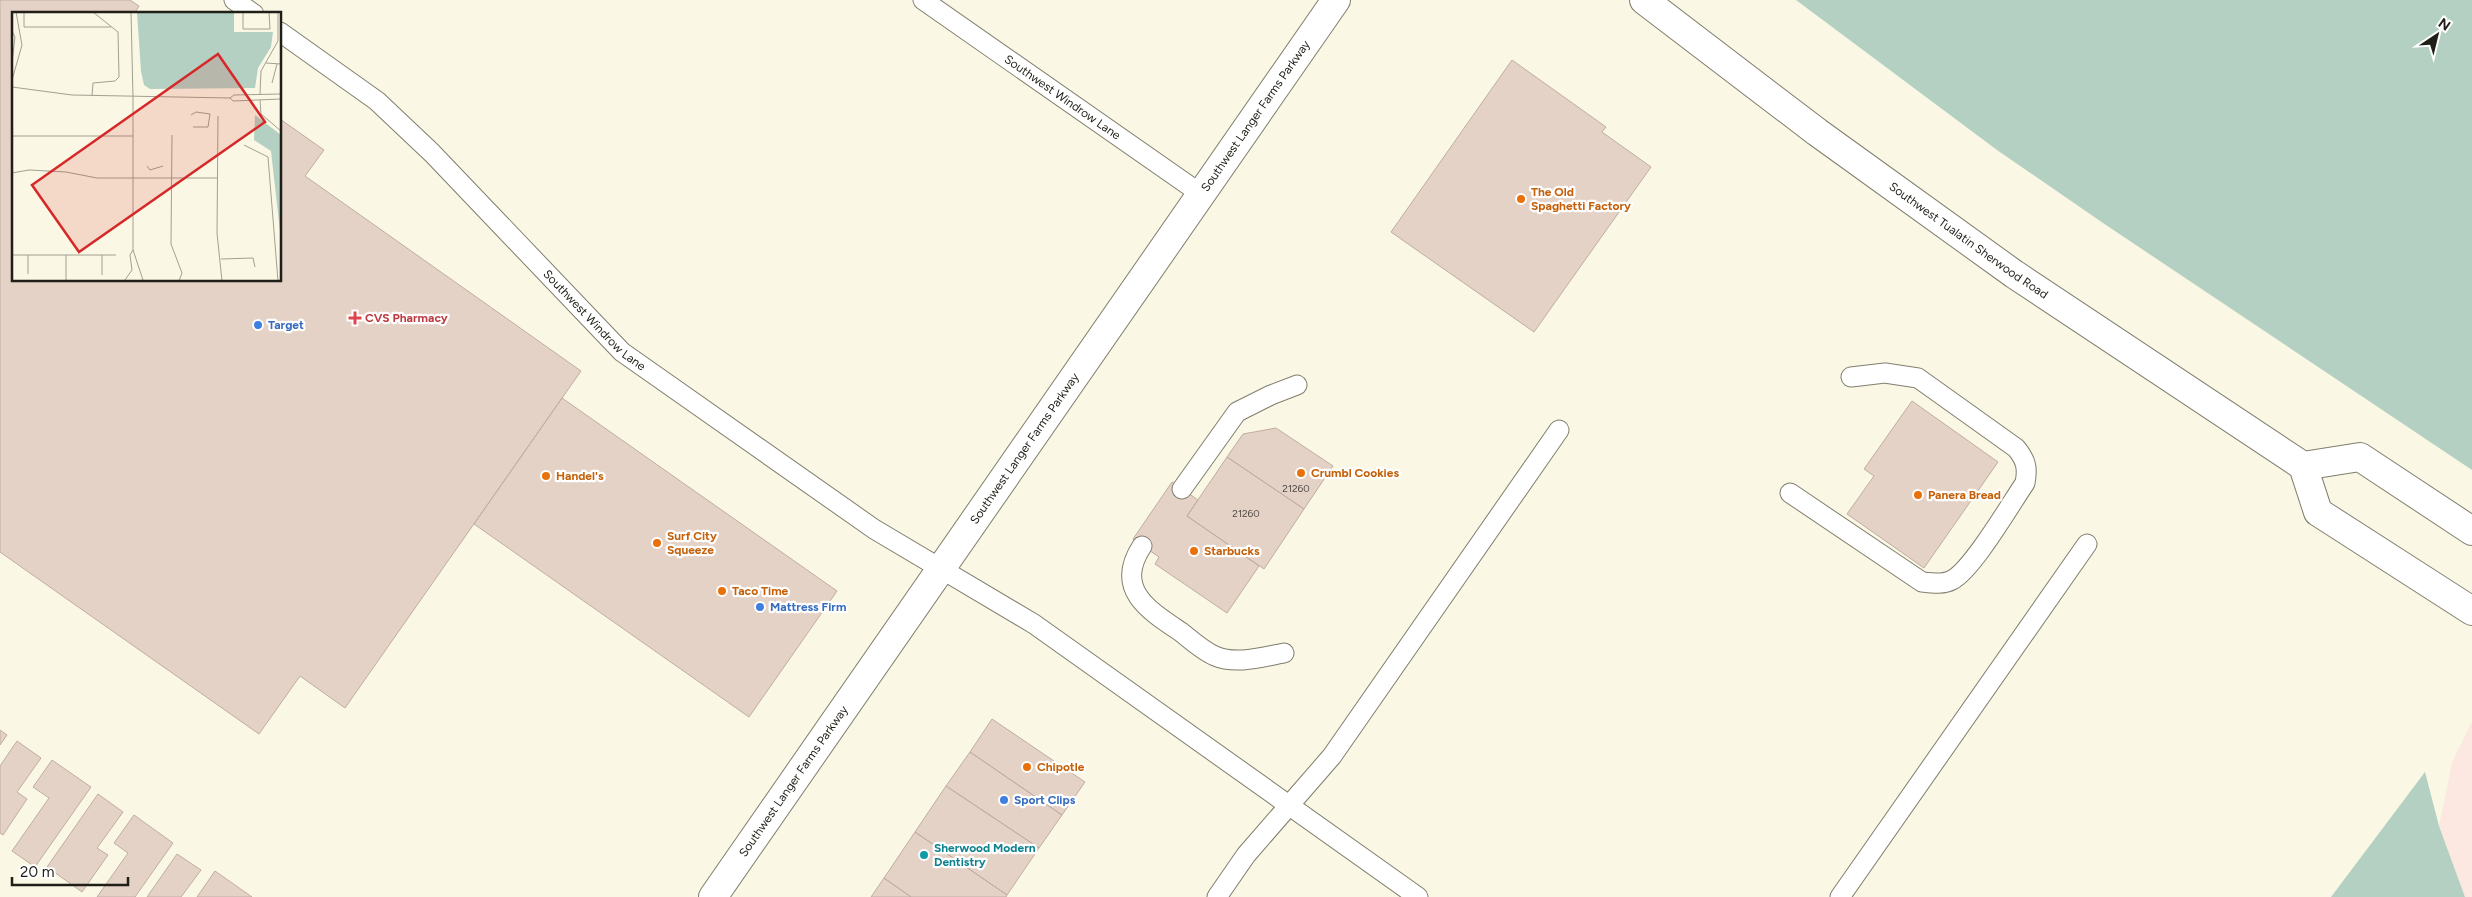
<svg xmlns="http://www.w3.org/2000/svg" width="2472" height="897" font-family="Figtree,sans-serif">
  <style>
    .industrial { fill: #fce8e1 }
    .green { fill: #b3d0c2 }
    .building { fill: #e5d2c7; stroke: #bfada2 }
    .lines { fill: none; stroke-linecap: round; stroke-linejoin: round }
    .service-casing { stroke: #817e6d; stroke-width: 21 }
    .secondary-casing { stroke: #817e6d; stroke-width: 30 }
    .trunk-casing { stroke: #817e6d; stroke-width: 30 }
    .service { stroke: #fff; stroke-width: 19 }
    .secondary { stroke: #fff; stroke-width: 28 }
    .trunk { stroke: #fff; stroke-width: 28 }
    .food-dot { fill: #e8710a; stroke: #fff; stroke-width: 2 }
    .health-dot { fill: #e0444e; stroke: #fff; stroke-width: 2 }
    .shop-dot { fill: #3f7fe0; stroke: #fff; stroke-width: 2 }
    .culture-dot { fill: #0f9aa8; stroke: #fff; stroke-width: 2 }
    .labels { text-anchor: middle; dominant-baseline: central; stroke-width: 4.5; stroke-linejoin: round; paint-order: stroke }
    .number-label { font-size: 10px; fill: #504b43 }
    .street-label { font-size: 12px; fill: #1f1e17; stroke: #fff }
    .food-label { font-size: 12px; font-weight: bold; fill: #c56008; stroke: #fff; text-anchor: start }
    .health-label { font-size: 12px; font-weight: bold; fill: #be3a42; stroke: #fff; text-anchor: start }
    .shop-label { font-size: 12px; font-weight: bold; fill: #366cbe; stroke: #fff; text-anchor: start }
    .culture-label { font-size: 12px; font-weight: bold; fill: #0d838f; stroke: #fff; text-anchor: start }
    .inset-road { fill: none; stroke: #a2a092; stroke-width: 1 }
    .view { fill: #d62828; fill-opacity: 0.15; stroke: #d62828; stroke-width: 2.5 }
    .inset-edge { fill: none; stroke: #1f1e17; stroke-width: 2.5 }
  </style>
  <rect width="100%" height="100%" fill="#faf7e4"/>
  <path class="industrial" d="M 2472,721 L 2472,897 L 2465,897 L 2439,826 L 2452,763 Z"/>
  <path class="green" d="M 1796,0 L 2472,0 L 2472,470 L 2103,223 L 1997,150 Z
    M 2425,772 L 2439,826 L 2465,897 L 2331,897 Z"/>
  <path class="building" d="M 0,0 L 130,0 L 139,6 L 134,14 L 14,14 L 14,280 L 280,280 L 280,119 L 324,150 L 305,176 L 581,371 L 345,708 L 300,676 L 259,734 L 0,552 Z
    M 1512,60 L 1606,127 L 1602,132 L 1651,167 L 1534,332 L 1391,232 Z
    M 562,398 L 837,591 L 749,717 L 474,524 Z
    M 1912,401 L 1998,462 L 1924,568 L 1847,514 L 1874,476 L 1864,469 Z
    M 1276,428 L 1333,466 L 1304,509 L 1227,457 L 1243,434 Z
    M 1227,457 L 1304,509 L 1264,569 L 1187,516 Z
    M 1172,482 L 1198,500 L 1187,516 L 1259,566 L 1227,613 L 1155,564 L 1159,557 L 1133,539 Z
    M 992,719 L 1085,782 L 1062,815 L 970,752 Z
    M 0,730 L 7,735 L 0,745 Z
    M 17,741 L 41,758 L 17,792 L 27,799 L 3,835 L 0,833 L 0,766 Z
    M 970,752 L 1062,815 L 1039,848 L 946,786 Z
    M 52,760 L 91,787 L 35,867 L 12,851 L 49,798 L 33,787 Z
    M 946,786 L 1039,848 L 1007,895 L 915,832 Z
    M 98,794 L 123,812 L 97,848 L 108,855 L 82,892 L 47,867 Z
    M 134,815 L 173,843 L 135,897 L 97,897 L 128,853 L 114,843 Z
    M 915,832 L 1007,895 L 1006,897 L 911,897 L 884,878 Z
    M 177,854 L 201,870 L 181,897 L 147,897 Z
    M 215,871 L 252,897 L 197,897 Z
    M 884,878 L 911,897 L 871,897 Z"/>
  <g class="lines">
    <g class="service-casing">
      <g id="service">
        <path d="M 234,0 L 254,14"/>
        <path id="s1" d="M 923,0 L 1201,194"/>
        <path id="s2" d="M 280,32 L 377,101 L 432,153 L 622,352 L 874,529 L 1034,624 L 1418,897"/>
        <path d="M 1182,489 L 1237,412 L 1271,395 L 1297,385"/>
        <path d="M 1790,493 L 1922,582 C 1931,583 1943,585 1952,580 C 1972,570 2010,505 2025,483 C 2028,468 2026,460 2016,448 L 1918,378 L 1885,373 L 1851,377"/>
        <path d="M 1142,546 C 1114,589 1148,610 1181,632 C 1191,640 1203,651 1215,656 C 1236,665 1262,657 1284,653"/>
        <path d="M 1217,897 L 1246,855 L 1332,756 L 1559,430"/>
        <path d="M 1840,897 L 2087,544"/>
      </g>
    </g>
    <g class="secondary-casing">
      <g id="secondary">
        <path id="s3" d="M 713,897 L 1336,0"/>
      </g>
    </g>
    <g class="trunk-casing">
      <g id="trunk">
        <path id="s4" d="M 1644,0 L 1817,132 L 2014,274 L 2303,466 L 2318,512 L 2472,611"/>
        <path d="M 2303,466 L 2360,457 L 2472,531"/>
      </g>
    </g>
    <use href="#service" class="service"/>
    <use href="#secondary" class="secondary"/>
    <use href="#trunk" class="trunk"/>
  </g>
  <g class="food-dot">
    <circle cx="1521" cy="199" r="5"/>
    <circle cx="1301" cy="473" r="5"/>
    <circle cx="546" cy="476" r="5"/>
    <circle cx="1918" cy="495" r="5"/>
    <circle cx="657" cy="543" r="5"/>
    <circle cx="1194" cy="551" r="5"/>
    <circle cx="722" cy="591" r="5"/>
    <circle cx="1027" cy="767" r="5"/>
  </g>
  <path class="health-dot" d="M352.5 310.5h5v5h5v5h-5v5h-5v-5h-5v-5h5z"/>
  <g class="shop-dot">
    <circle cx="258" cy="325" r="5"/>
    <circle cx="760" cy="607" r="5"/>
    <circle cx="1004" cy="800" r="5"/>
  </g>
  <circle class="culture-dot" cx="924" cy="855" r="5"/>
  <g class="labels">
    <g class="number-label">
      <text x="1296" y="488">21260</text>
      <text x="1246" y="513">21260</text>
    </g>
    <g class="street-label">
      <text stroke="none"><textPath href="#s1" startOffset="170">Southwest Windrow Lane</textPath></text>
      <text stroke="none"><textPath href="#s3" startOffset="951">Southwest Langer Farms Parkway</textPath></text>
      <text stroke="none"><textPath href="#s4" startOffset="404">Southwest Tualatin Sherwood Road</textPath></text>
      <text stroke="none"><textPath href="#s2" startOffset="428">Southwest Windrow Lane</textPath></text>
      <text stroke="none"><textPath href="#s3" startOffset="546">Southwest Langer Farms Parkway</textPath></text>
      <text stroke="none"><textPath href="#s3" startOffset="141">Southwest Langer Farms Parkway</textPath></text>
    </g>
    <g class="food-label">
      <text x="1531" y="192">The Old<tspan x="1531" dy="14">Spaghetti Factory</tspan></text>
      <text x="1311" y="473">Crumbl Cookies</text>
      <text x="556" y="476">Handel's</text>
      <text x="1928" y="495">Panera Bread</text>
      <text x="667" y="536">Surf City<tspan x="667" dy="14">Squeeze</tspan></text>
      <text x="1204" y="551">Starbucks</text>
      <text x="732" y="591">Taco Time</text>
      <text x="1037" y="767">Chipotle</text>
    </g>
    <g class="health-label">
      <text x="365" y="318">CVS Pharmacy</text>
    </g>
    <g class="shop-label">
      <text x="268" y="325">Target</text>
      <text x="770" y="607">Mattress Firm</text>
      <text x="1014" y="800">Sport Clips</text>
    </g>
    <g class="culture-label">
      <text x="934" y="848">Sherwood Modern<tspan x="934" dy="14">Dentistry</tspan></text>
    </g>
  </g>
  <g transform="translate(12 12)">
    <rect width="269" height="269" fill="#faf7e4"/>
    <path d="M 125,0 L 222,0 L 222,20 L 261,20 L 259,35 L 246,56 L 243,76 L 138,77 L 132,73 L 129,59 ZM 243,103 L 269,123 L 269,228 L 259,139 L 242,128 Z" fill="#b3d0c2"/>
    <path class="inset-road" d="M 12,0 L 12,15 L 99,15M 119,0 L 121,85M 231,0 L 231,17 L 258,17 L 257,0M 0,19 L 3,25 L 0,51M 254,51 L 269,52M 0,68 L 10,33 L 4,0M 260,71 L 265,52M 0,75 L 60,83 L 218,86 L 221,89 L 269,87M 248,82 L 249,59 L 266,29 L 266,0M 80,84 L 81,71 L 103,69 L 107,65 L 106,20 L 81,0M 121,85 L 121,238 L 131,268M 218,86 L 222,83 L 269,82M 248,88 L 249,102 L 269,119M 179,103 L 184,100 L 198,102 L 196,115 L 181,115M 206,104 L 205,221 L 210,269M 160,123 L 159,232 L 170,261 L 167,269M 0,124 L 121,124M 232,133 L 256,145 L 266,269M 135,154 L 138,158 L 151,154M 0,161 L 17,158 L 54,160 L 85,166 L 206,166M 0,243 L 104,243M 16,243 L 16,262M 54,243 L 54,269M 209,247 L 241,246 L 243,255M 90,263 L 90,243M 113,268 L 120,258 L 118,243 L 121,238"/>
    <path class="view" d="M 206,42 L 253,110 L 67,240 L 20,173 Z"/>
    <rect width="269" height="269" class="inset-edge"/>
  </g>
  <g transform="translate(2437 35) rotate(35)" stroke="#ffffff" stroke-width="4" paint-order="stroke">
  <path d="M0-4L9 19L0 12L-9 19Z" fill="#1f1e17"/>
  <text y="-8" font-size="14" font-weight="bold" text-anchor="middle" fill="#1f1e17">N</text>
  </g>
  <path d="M12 877v8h116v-8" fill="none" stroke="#1f1e17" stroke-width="2.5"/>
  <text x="20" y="877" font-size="15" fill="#1f1e17" stroke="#ffffff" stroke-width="4" paint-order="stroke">20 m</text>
</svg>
